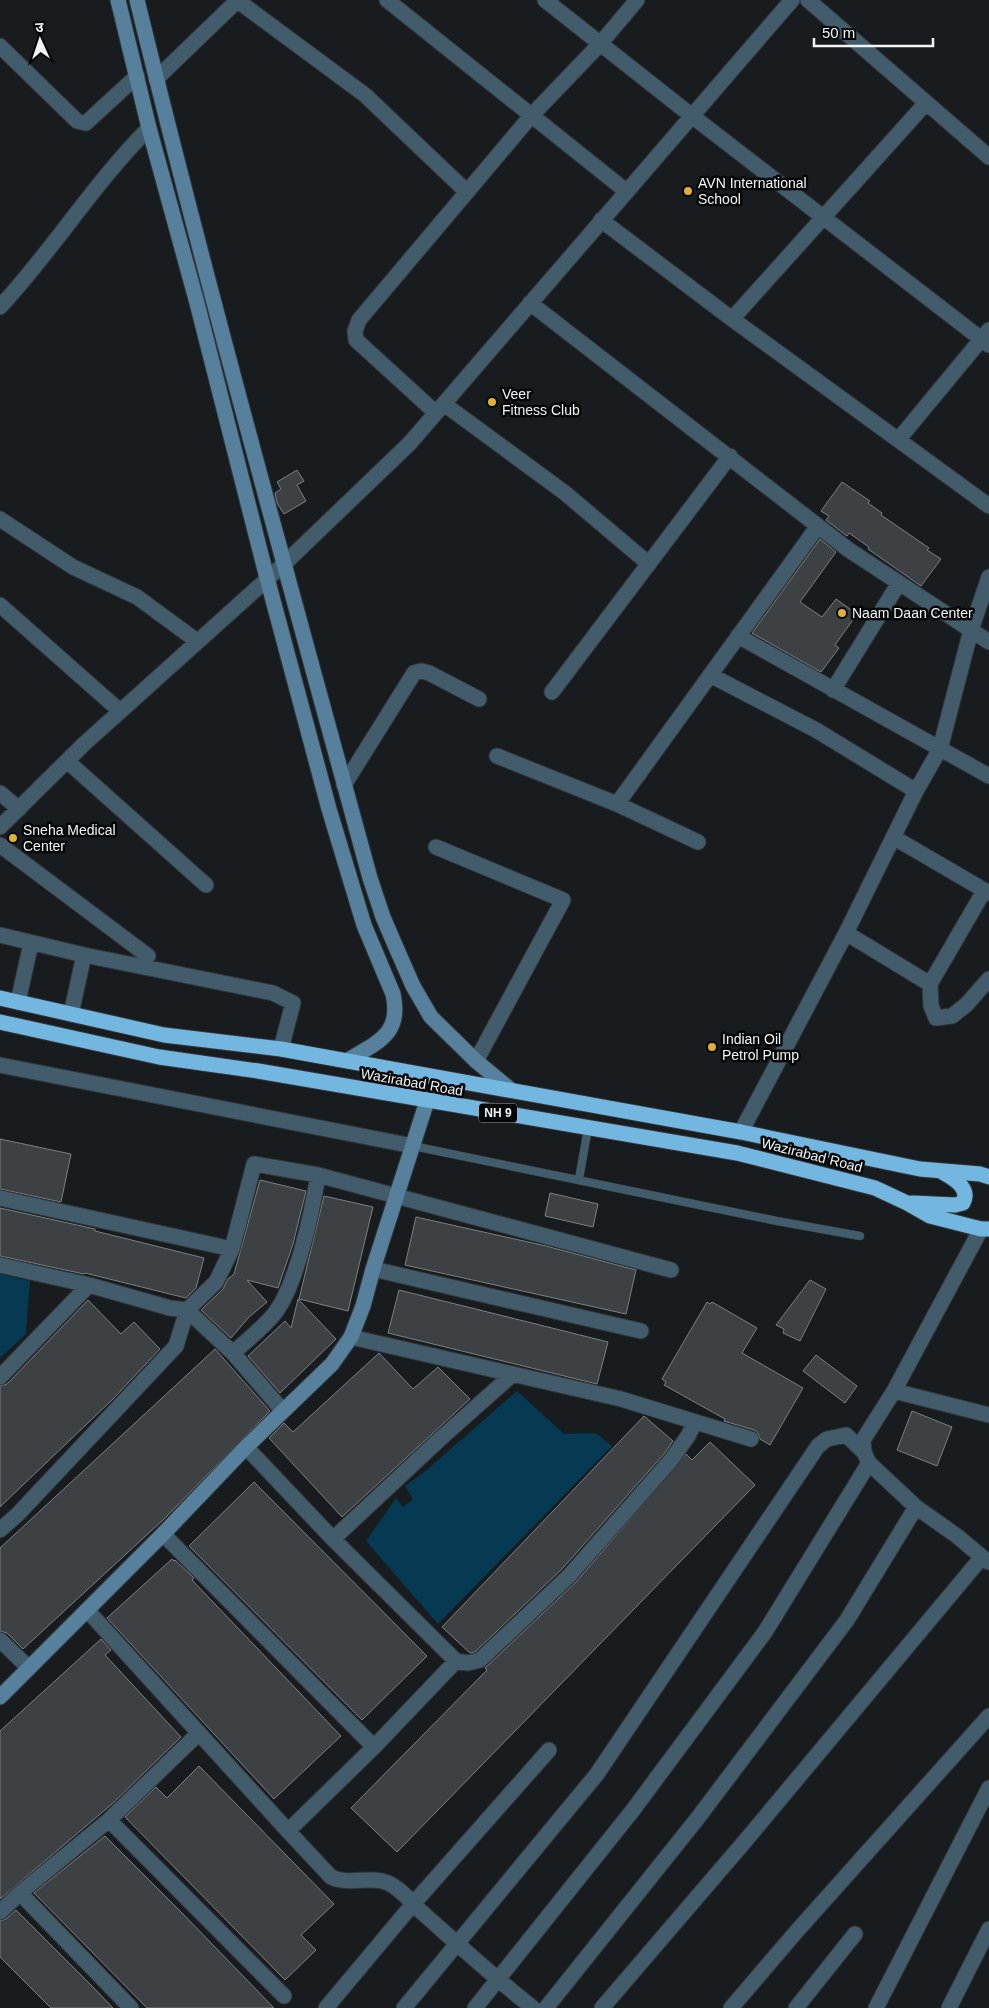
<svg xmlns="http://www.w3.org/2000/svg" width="989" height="2008" font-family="Arial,'Noto Sans Devanagari',sans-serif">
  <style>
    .green { fill: #063952 }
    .building { fill: #3d4143; stroke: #7b8083 }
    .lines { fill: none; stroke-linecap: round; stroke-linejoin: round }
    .lane-casing { stroke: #323638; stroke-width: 9 }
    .street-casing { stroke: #323638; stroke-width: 17 }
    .secondary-casing { stroke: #323638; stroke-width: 17 }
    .highway-casing { stroke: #323638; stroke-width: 17 }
    .lane { stroke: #425c6c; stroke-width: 8 }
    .street { stroke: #425c6c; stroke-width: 15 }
    .secondary { stroke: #56809b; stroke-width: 15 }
    .highway { stroke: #73b7e0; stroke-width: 15 }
    .poi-dot { fill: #dfb034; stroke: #050607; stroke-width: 2 }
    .labels { text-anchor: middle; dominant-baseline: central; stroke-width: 5; stroke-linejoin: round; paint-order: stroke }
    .shield { fill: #050607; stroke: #abadae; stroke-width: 1 }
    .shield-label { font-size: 12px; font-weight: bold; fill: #f2f5f6 }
    .poi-label { font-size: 14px; fill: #f2f5f6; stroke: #050607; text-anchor: start }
    .street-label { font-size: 14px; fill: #f2f5f6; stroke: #050607 }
  </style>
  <rect width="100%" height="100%" fill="#181c1e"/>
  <path class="green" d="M 0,1274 L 30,1281 L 26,1334 L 0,1358 Z
    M 517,1391 L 564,1434 L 596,1433 L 612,1446 L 438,1624 L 366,1541 L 396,1498 L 403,1507 L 413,1499 L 405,1486 L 423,1473 Z"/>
  <path class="building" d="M 297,470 L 304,481 L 297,485 L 306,501 L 284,514 L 277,503 L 275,493 L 281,489 L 277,482 Z
    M 842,482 L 870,501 L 868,503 L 882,513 L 881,515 L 929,548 L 927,550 L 941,559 L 921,586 L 868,549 L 869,547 L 849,533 L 847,536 L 826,520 L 829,516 L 821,511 Z
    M 820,539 L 836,552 L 800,602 L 822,617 L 836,599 L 857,614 L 835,645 L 839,648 L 821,672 L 752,633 Z
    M 0,1139 L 71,1154 L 61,1202 L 0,1189 Z
    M 260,1180 L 306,1191 L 293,1244 L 278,1288 L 247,1280 L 267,1302 L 249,1317 L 231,1338 L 201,1310 L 223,1289 L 228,1279 L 234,1274 Z
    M 550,1193 L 598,1204 L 593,1227 L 545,1216 Z
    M 324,1196 L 373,1207 L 348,1311 L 299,1299 Z
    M 0,1208 L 95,1229 L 95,1231 L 204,1258 L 196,1288 L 186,1298 L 85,1273 L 84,1274 L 0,1256 Z
    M 416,1217 L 546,1246 L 636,1270 L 626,1314 L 405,1265 Z
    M 810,1280 L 826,1289 L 800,1341 L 783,1333 L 784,1329 L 776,1325 Z
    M 399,1290 L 608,1342 L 597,1384 L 388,1333 Z
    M 298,1299 L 336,1339 L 280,1393 L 248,1356 L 285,1321 L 291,1328 Z
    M 88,1300 L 121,1334 L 134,1322 L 160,1349 L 113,1399 L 0,1507 L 0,1386 L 7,1384 Z
    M 707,1302 L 710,1304 L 712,1302 L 757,1328 L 742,1353 L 803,1388 L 770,1445 L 760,1439 L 758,1433 L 754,1430 L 724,1421 L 725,1419 L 664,1385 L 666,1382 L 662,1379 Z
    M 215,1349 L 270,1411 L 163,1520 L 23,1649 L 7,1633 L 0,1631 L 0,1548 Z
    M 379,1353 L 413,1389 L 438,1367 L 470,1399 L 342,1517 L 269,1438 L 284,1423 L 293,1432 Z
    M 816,1355 L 857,1386 L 845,1403 L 803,1371 Z
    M 912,1411 L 952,1427 L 937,1466 L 897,1450 Z
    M 644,1416 L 673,1441 L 664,1454 L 562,1569 L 475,1652 L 470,1653 L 442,1627 Z
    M 710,1442 L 755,1485 L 397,1852 L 351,1808 L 487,1670 L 485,1668 L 576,1582 L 686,1454 L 692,1460 Z
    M 254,1482 L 427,1656 L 362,1720 L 189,1546 Z
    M 172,1559 L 174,1561 L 175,1560 L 194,1578 L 192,1580 L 341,1736 L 274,1799 L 107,1618 Z
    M 101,1639 L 111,1650 L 105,1655 L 181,1737 L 112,1804 L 0,1899 L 0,1731 Z
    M 199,1766 L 334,1904 L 301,1935 L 316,1950 L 285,1980 L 125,1817 L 156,1787 L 167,1798 Z
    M 105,1836 L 182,1913 L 274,2008 L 147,2008 L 34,1893 Z
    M 16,1910 L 92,1986 L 113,2008 L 51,2008 L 0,1957 L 0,1921 L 6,1919 Z"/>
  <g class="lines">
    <g class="lane-casing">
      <path id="lane" d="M 413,1146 L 777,1221 L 860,1236
        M 579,1179 L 588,1128"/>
    </g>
    <g class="street-casing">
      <path id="street" d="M 387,0 L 626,191
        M 545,0 L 692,116 L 989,345
        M 808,0 L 989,157
        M 238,1 L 365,95 L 467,192
        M 0,46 L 77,121 L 86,123 L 137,76
        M 156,79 L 238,0
        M 601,220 L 732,319 L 989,506
        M 530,303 L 849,550 L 989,642
        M 0,307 C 53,250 94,183 149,128
        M 732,319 L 926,103
        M 444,404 L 565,493 L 649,564
        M 436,413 L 356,340 L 355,331 L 359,320 L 531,116 L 600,44 L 637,0
        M 898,440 L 989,330
        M 0,519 L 73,567 L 137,597 L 197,641
        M 0,605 L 120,711
        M 738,636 L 989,776
        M 710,675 L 816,730 L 916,791
        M 833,690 L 899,583
        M 552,692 L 730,456
        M 497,756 L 617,804 L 698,842
        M 67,761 L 206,885
        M 344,785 L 414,673 L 421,671 L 429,673 L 479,699
        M 0,793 L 19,809
        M 617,804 L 818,526
        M 0,827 L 84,744 L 284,564 L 410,443 L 792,0
        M 893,837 L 989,893
        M 0,845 L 148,956
        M 436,847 L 563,900 L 476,1061
        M 984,891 L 930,984 L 931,1006 L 936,1018 L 952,1016 L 966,1005 L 989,979
        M 846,933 L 930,984
        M 0,935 L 84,955 L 273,993 L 293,1003 L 281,1049
        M 18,1002 L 31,943
        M 71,1014 L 84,955
        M 0,1065 L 413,1146
        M 741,1132 L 846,933 L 916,791 L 940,749 L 971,630 L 989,577
        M 0,1198 L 232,1249
        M 981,1229 L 894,1391 L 863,1440 L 864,1452 L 869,1463 L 916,1507 L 957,1536 L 988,1562
        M 0,1265 L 89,1285 L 170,1308 L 187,1310 L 233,1353 L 283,1411
        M 373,1269 L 641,1331
        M 351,1337 L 621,1399 L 751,1439
        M 233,1353 C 247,1340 263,1328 275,1313 C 297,1284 312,1212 318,1175
        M 0,1377 L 89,1285
        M 894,1391 L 989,1415
        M 246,1447 L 333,1539 L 456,1661 L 468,1663 L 480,1660 L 569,1576 L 671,1460 L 688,1436 L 695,1422
        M 0,1530 L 18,1514 L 176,1346 L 187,1310 L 216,1282 L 232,1249 L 254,1164 L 318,1175 L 671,1270
        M 163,1534 L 374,1747
        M 333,1539 L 441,1438 L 513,1374
        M 87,1610 L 288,1831 L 331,1877 C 351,1886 370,1875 388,1883 C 402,1889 413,1905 425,1915 C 461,1947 496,1979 533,2008
        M 0,1640 L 29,1668
        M 109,1820 L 284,1996
        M 288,1831 L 374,1747 L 456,1661
        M 20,1893 L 131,2008
        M 0,1912 L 20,1893 L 109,1820 L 199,1733
        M 326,2008 L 413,1904 L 549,1750
        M 404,2008 L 597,1774 L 818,1446 L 827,1439 L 846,1435 L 864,1452
        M 475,2008 L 633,1810 L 765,1632 L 869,1463
        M 546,2008 L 697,1819 L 847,1620 L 916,1507
        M 602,2008 L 746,1840 L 982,1557
        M 731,2008 L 796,1932 L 989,1716
        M 796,2008 L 855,1934
        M 876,2008 L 989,1788
        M 949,2008 L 989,1929"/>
    </g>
    <g class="secondary-casing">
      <path id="secondary" d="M 118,0 L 149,128 L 197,303 L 267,578 L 329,809 L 364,925 L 393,994 C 402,1034 378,1042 348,1060
        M 137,0 C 209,294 290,586 370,878 L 383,917 L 395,945 L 413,986 L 431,1017 L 476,1061 L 511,1090
        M 0,1697 L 163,1534 L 246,1447 L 332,1364 L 351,1337 L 363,1306 L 373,1269 L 427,1101"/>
    </g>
    <g class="highway-casing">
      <path id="highway" d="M 0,998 L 164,1035 L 281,1049 L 741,1132 L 920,1169 L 980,1174 L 989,1177
        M 0,1022 L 159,1057 L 258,1071 L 737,1153 L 875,1188 L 907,1203 L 930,1216 L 981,1229 L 989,1229
        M 912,1203 L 955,1205 L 963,1203 C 971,1188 953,1178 942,1172"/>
    </g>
    <use href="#lane" class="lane"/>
    <use href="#street" class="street"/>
    <use href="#secondary" class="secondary"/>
    <use href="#highway" class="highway"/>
  </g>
  <g class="poi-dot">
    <circle cx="688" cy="191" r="5"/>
    <circle cx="492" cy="402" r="5"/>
    <circle cx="842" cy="613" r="5"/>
    <circle cx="13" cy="838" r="5"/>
    <circle cx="712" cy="1047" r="5"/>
  </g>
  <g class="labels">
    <rect class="shield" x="479" y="1103.5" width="38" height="19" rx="4"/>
    <g class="shield-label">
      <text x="498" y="1113">NH 9</text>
    </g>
    <g class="poi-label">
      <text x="698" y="183">AVN International<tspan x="698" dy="16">School</tspan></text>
      <text x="502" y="394">Veer<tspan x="502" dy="16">Fitness Club</tspan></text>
      <text x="852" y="613">Naam Daan Center</text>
      <text x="23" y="830">Sneha Medical<tspan x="23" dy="16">Center</tspan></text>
      <text x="722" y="1039">Indian Oil<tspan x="722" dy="16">Petrol Pump</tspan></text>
    </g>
    <g class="street-label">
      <text transform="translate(412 1082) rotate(10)">Wazirabad Road</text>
      <text transform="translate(812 1155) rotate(14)">Wazirabad Road</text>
    </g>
  </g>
  <g transform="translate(40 40) rotate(357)" stroke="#050607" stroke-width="4" paint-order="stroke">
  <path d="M0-4L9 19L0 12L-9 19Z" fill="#f2f5f6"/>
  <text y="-8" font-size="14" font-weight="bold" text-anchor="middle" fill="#f2f5f6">उ</text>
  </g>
  <path d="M814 38v8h119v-8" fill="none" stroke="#f2f5f6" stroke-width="2.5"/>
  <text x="822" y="38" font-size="15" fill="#f2f5f6" stroke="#050607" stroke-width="4" paint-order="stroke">50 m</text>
</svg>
